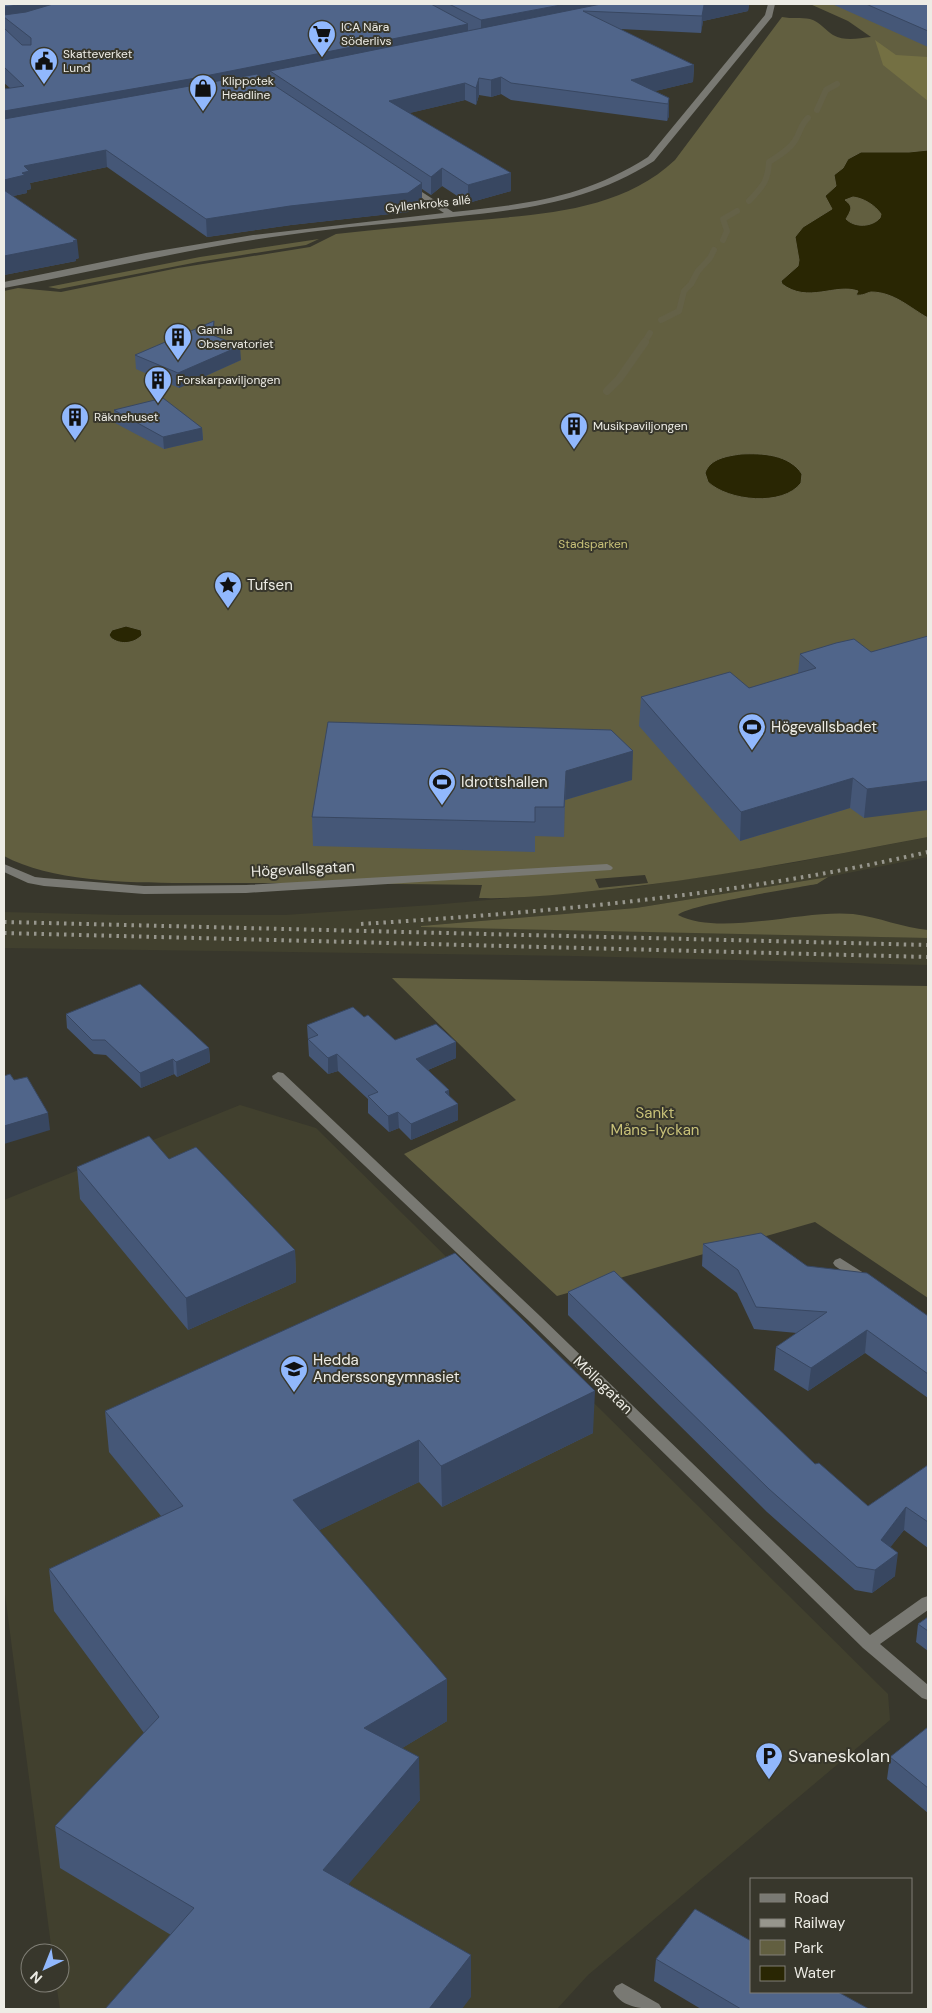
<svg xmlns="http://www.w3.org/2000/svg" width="932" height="2013" font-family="'DM Sans',sans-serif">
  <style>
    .built { fill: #41402e }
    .green { fill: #625f40; fill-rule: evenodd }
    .forest { fill: #747043 }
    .water { fill: #292603; stroke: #646147; fill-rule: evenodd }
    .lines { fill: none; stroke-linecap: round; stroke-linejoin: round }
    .stream-far1 { stroke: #646147; stroke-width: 6 }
    .stream { stroke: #646147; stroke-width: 8 }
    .minor { fill: #797973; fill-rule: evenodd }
    .rail { stroke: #97968d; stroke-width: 4; stroke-dasharray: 2.5 5; stroke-linecap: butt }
    .wall { fill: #455777 }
    .shaded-wall { fill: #384761 }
    .building { fill: #50658a; stroke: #384761 }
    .labels { text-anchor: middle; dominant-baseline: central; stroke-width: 4; stroke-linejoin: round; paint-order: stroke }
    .far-poi-label { font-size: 12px; fill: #edece5; stroke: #38372c; text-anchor: start }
    .far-street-label { font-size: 12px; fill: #edece5; stroke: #38372c }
    .far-park-label { font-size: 12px; fill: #c9c279; stroke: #38372c }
    .poi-label { font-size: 15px; fill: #edece5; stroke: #38372c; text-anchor: start }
    .street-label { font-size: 15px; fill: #edece5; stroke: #38372c }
    .park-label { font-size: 15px; fill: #c9c279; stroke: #38372c }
    .near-poi-label { font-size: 18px; fill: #edece5; stroke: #38372c; text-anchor: start }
  </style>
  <rect width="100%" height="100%" fill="#38372c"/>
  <path class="built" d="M 928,837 L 928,857 L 828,877 L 636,908 L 421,926 L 928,938 L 928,965 L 574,956 L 4,948 L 4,912 L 120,915 L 285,915 L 432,905 L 635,887 L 792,863 Z
    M 240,1105 L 316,1128 L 888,1694 L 890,1720 L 588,1975 L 557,2009 L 60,2009 L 56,1983 L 60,1983 L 60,1953 L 52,1953 L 4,1587 L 4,1200 Z"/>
  <path class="green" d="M 810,4 L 928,4 L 928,837 C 817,858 705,880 592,891 C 555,895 517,899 479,898 L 482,885 C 403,884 323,883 243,883 C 173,882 66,889 4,856 L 4,291 L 18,288 L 61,292 L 178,268 L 310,247 L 336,234 C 380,229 424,225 468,221 C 540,214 620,212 675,160 L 782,17 C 792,19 801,17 810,19 C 820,22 825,30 833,35 C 846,42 859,38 871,37 L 848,21 ZM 645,875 L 648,883 L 599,888 L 595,879 Z
    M 319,239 L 306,245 L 198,262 L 59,289 L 48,287 L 200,257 Z
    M 828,877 L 817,884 C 795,888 687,905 678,915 C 721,937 803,909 853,914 C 879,917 903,928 928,930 L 928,938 L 421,927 L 421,926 L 636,908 Z
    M 392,978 L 928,986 L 928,1298 L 815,1222 L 557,1296 L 404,1154 L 516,1100 Z"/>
  <path class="forest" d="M 875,40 L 896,55 L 928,57 L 928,101 L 883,65 Z"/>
  <path class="water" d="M 928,150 L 928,318 C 910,308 894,292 871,292 C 866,293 863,296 856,295 L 858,291 C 835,283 808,304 782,284 L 781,281 L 798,266 L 799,260 L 795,237 L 803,227 L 832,209 L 825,196 L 836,186 L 834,175 L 843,168 L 848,159 L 861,152 L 909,152 ZM 853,197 C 863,198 875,205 881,214 L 880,218 C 872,227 855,228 846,219 C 851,210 854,207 845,200 Z
    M 741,454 C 762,453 789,454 802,474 L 801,483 C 783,507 728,501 708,482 L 705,473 C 710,458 728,456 741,454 Z
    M 126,626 L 141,630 L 142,635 C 134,644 120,645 111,638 L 109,635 L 112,630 Z"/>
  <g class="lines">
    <path class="stream-far1" d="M 817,110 L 826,90 L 837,84
      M 749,201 C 762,187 768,182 769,162 C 778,156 788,151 794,142 C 800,134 800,125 808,118
      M 723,240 L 727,231 L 723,219 L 737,211
      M 661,320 L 679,311 L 684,291 L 691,284 L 698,271 L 710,258 L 714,250
      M 644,343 L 650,333"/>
    <path class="stream" d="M 607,391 L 619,379 L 645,342"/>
    <path class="minor" d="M 768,4 L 775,4 L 772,17 L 654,161 C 589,202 527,209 452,217 C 397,223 341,227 287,235 C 191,248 98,271 4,288 L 4,282 L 146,253 L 253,235 L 444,213 L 405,187 L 405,183 L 408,183 L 453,212 C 527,204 584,198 648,157 L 765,15 Z
      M 607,864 L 611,866 L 613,868 L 611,870 L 246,893 L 144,894 L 44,886 L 28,883 L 4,872 L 4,864 L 35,877 L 44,878 L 144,886 L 246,885 Z
      M 278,1072 L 283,1073 L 540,1316 L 870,1635 L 922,1598 L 928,1596 L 928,1610 L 880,1644 L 928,1685 L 928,1700 L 922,1698 L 863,1648 L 530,1322 L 273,1079 L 272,1076 Z
      M 840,1258 L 870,1277 L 872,1280 L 870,1283 L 860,1283 L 835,1266 L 833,1263 L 835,1260 Z
      M 622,1983 L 659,2004 L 662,2009 C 645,2009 622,2009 613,1991 L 616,1986 Z"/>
    <path class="rail" d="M 4,922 L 928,945
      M 361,924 C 551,912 742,895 928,852
      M 4,933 L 928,957"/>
  </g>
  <path class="wall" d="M 4,4 L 749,4 L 748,11 L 703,21 L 701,33 L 620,29 L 694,65 L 693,82 L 655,91 L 669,98 L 669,116 L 667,121 L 511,100 L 501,94 L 491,97 L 479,95 L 476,105 L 465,100 L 409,113 L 511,173 L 511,191 L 468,203 L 442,186 L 431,195 L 422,189 L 422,201 L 408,212 L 291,225 L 207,237 L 107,167 L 30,183 L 31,189 L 27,190 L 27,193 L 13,196 L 79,258 L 76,259 L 76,261 L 4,275 L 4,89 L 10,88 L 4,83 Z
    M 832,4 L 928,4 L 928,47 Z
    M 215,336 L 241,360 L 179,388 L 136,369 L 135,355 Z
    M 114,410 L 202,428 L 203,440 L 164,449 L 115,423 Z
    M 928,636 L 864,818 L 850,808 L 740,841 L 639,726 L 641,697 L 749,688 L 798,673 L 800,654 L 871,652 Z
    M 632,780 L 565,800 L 564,837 L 535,836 L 535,852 L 313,846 L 312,817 Z
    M 66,1014 L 209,1048 L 210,1062 L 177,1077 L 174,1074 L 141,1088 L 106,1055 L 94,1054 L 67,1028 Z
    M 364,1017 L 395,1040 L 456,1042 L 456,1058 L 428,1070 L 449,1090 L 449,1096 L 458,1104 L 458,1120 L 411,1140 L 399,1128 L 389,1132 L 368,1113 L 368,1099 L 338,1071 L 328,1074 L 309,1056 L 307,1025 Z
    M 169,1159 L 295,1250 L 296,1282 L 188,1330 L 80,1199 L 77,1167 Z
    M 703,1244 L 807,1266 L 928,1316 L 928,1398 L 865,1353 L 808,1391 L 774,1370 L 776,1347 L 797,1333 L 754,1329 L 737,1293 L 702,1266 Z
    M 568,1292 L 815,1464 L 868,1506 L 928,1465 L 928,1548 L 904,1530 L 890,1547 L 895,1576 L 872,1593 L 855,1590 L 767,1512 L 568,1315 Z
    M 105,1411 L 593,1433 L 442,1507 L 419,1482 L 319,1530 L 447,1721 L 402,1748 L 420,1800 L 348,1884 L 471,1997 L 171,1935 L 60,1868 L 55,1826 L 144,1733 L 54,1611 L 49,1569 L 161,1516 L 109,1452 Z
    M 928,1617 L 928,1651 L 916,1642 L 918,1624 Z
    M 928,1727 L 928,1813 L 887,1779 L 890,1757 Z
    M 656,1959 L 869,2009 L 701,2009 L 654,1981 Z"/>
  <path class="shaded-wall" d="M 24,4 L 81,4 L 4,17 L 4,7 Z
    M 566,4 L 649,4 L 583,11 L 481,37 L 481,20 Z
    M 708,4 L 749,4 L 748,11 L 703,21 L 701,33 L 702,16 L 704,5 Z
    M 468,24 L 468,40 L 270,71 L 270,80 L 191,96 L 4,129 L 4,111 Z
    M 694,65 L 693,82 L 631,97 L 631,80 Z
    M 501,77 L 501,94 L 491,97 L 491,80 Z
    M 479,78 L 479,95 L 476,105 L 476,88 Z
    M 465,83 L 465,100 L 389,118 L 389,101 Z
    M 669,98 L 669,116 L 667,121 L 668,104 Z
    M 106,150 L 107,167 L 30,183 L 31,189 L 27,190 L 27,193 L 4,198 L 4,180 L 24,166 Z
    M 442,168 L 442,186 L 431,195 L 431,177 Z
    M 511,173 L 511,191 L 468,203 L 468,185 Z
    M 422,183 L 422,201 L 408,212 L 291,225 L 207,237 L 206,219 Z
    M 77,240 L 79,258 L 76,259 L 76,261 L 4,275 L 4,256 Z
    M 214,321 L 215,335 L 212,348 L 212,335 Z
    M 240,346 L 241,360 L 179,388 L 178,373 Z
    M 202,428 L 203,440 L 164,449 L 163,437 Z
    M 633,751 L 632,780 L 565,800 L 564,837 L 566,771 Z
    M 853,778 L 850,808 L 740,841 L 741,812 Z
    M 928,781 L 928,810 L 864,818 L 867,789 Z
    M 456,1042 L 456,1058 L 416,1075 L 416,1059 Z
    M 209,1048 L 210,1062 L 177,1077 L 176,1062 Z
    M 337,1054 L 338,1071 L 328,1074 L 328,1058 Z
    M 173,1059 L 174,1074 L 141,1088 L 140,1073 Z
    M 449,1090 L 450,1106 L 445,1092 Z
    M 458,1104 L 458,1120 L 411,1140 L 411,1124 Z
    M 398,1112 L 399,1128 L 389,1132 L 388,1116 Z
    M 48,1113 L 50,1130 L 4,1144 L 4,1126 Z
    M 295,1250 L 296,1282 L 188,1330 L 186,1298 Z
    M 867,1330 L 865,1353 L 808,1391 L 811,1368 Z
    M 595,1391 L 593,1433 L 442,1507 L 441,1466 Z
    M 419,1440 L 419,1482 L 295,1542 L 293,1500 Z
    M 906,1507 L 904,1530 L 878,1563 L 881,1540 Z
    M 898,1553 L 895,1576 L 872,1593 L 875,1570 Z
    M 447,1679 L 447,1721 L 366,1770 L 364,1728 Z
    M 419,1757 L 420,1800 L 325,1912 L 323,1870 Z
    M 471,1955 L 471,1997 L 462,2009 L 429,2009 Z"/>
  <path class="building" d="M 4,4 L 24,4 L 4,7 Z
    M 53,4 L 431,4 L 468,24 L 190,79 L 4,111 L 4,89 L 24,86 L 4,67 L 4,28 L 22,45 L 31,45 L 31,38 L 4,17 L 4,15 L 26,12 Z
    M 449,4 L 566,4 L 481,20 Z
    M 601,4 L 708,4 L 704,5 L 702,16 L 583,11 L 694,65 L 631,80 L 669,98 L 668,104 L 511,83 L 501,77 L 491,80 L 479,78 L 476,88 L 465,83 L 389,101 L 511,173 L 468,185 L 442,168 L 431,177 L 270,71 Z
    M 866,4 L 928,4 L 928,31 Z
    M 257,74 L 422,183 L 408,193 L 290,206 L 206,219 L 106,150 L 24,166 L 29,171 L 22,173 L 25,175 L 4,180 L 4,119 Z
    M 4,190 L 77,240 L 73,241 L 75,242 L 4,256 Z
    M 214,321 L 212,335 L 240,346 L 178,373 L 135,355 Z
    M 163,398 L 202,428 L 163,437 L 114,410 Z
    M 928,636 L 928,781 L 867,789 L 853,778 L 741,812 L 641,697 L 730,672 L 749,688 L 816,668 L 800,654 L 836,643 L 854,639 L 871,652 Z
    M 328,722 L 611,730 L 633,751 L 566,771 L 564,807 L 535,807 L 535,822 L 312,817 Z
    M 140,984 L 209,1048 L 176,1062 L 173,1059 L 140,1073 L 105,1040 L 92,1040 L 66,1014 Z
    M 353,1007 L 364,1017 L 368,1015 L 395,1040 L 436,1024 L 456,1042 L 416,1059 L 449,1090 L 445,1092 L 458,1104 L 411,1124 L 398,1112 L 388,1116 L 368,1096 L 378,1092 L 337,1054 L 328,1058 L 308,1039 L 318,1035 L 307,1025 Z
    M 10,1074 L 14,1080 L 27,1077 L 48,1113 L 4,1126 L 4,1076 Z
    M 149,1136 L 169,1159 L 196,1147 L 295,1250 L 186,1298 L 77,1167 Z
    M 761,1233 L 807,1266 L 867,1273 L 928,1316 L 928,1374 L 867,1330 L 811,1368 L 776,1347 L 827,1312 L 756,1307 L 738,1270 L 703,1244 Z
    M 455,1253 L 595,1391 L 441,1466 L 419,1440 L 293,1500 L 447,1679 L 364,1728 L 419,1757 L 323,1870 L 471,1955 L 429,2009 L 105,2009 L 194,1908 L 55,1826 L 159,1717 L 49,1569 L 183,1506 L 105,1411 Z
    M 614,1271 L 815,1464 L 819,1463 L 868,1506 L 928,1465 L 928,1522 L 906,1507 L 881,1540 L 898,1553 L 875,1570 L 857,1567 L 769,1489 L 568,1292 Z
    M 928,1617 L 928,1631 L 918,1624 Z
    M 928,1727 L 928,1788 L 890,1757 Z
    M 695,1909 L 751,1941 L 751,1992 L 838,1992 L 869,2009 L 741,2009 L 656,1959 Z"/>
  <defs>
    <g id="supermarket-pin" transform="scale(1.4375)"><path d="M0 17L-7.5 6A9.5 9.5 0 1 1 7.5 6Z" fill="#91b8fd" stroke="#38372c"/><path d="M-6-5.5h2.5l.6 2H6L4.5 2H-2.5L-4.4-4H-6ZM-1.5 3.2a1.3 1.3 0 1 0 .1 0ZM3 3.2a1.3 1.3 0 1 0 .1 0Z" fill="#111"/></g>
    <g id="civic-pin" transform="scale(1.4375)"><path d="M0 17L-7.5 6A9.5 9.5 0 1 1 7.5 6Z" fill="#91b8fd" stroke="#38372c"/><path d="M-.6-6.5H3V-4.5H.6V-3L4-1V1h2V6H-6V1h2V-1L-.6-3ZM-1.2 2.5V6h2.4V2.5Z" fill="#111"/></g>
    <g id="shop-pin" transform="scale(1.4375)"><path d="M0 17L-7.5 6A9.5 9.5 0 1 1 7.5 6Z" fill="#91b8fd" stroke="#38372c"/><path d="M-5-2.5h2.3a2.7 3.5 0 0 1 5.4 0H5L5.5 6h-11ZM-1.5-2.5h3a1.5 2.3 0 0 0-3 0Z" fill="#111"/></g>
    <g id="building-pin" transform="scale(1.4375)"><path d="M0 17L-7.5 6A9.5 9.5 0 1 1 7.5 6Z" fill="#91b8fd" stroke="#38372c"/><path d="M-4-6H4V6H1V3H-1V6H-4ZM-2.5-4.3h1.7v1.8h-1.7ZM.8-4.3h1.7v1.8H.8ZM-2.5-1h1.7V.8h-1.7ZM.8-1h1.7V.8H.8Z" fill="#111"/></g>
    <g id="sight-pin" transform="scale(1.4375)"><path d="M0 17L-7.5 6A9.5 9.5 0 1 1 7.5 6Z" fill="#91b8fd" stroke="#38372c"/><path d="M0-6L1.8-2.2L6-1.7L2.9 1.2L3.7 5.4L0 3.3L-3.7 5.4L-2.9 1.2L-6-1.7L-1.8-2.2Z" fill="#111"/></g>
    <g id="stadium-pin" transform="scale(1.4375)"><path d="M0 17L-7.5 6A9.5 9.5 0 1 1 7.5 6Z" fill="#91b8fd" stroke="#38372c"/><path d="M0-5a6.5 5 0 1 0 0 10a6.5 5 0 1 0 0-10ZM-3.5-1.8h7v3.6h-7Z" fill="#111"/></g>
    <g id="school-pin" transform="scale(1.4375)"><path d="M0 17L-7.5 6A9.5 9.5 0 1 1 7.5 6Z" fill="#91b8fd" stroke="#38372c"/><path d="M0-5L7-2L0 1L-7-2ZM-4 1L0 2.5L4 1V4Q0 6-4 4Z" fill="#111"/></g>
    <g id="parking-pin" transform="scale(1.4375)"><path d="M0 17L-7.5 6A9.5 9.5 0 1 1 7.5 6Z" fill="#91b8fd" stroke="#38372c"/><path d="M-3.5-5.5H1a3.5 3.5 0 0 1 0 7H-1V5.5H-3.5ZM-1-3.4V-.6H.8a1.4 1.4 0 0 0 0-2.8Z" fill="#111"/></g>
  </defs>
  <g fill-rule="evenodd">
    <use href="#supermarket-pin" x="322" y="34"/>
    <use href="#civic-pin" x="44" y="61"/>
    <use href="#shop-pin" x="203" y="88"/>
    <use href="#building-pin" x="178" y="337"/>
    <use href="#building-pin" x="158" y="380"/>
    <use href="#building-pin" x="75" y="417"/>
    <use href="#building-pin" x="574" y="426"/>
    <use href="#sight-pin" x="228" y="585"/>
    <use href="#stadium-pin" x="752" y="727"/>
    <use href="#stadium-pin" x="442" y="782"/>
    <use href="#school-pin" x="294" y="1369"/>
    <use href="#parking-pin" x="769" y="1756"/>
  </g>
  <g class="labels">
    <g class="far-poi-label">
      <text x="341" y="27">ICA Nära<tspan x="341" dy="14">Söderlivs</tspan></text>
      <text x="63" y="54">Skatteverket<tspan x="63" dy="14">Lund</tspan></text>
      <text x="222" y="81">Klippotek<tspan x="222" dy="14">Headline</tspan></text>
      <text x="197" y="330">Gamla<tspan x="197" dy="14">Observatoriet</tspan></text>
      <text x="177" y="380">Forskarpaviljongen</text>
      <text x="94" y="417">Räknehuset</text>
      <text x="593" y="426">Musikpaviljongen</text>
    </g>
    <g class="far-street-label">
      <text transform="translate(428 204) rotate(-6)">Gyllenkroks allé</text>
    </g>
    <g class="far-park-label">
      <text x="593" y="544">Stadsparken</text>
    </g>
    <g class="poi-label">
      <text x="247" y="585">Tufsen</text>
      <text x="771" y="727">Högevallsbadet</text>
      <text x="461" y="782">Idrottshallen</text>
      <text x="313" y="1360">Hedda<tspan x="313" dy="17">Anderssongymnasiet</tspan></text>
    </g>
    <g class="street-label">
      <text transform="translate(303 869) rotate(-3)">Högevallsgatan</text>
      <text transform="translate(603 1385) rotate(44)">Möllegatan</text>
    </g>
    <g class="park-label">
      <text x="655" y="1113">Sankt<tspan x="655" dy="17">Måns-lyckan</tspan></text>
    </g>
    <g class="near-poi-label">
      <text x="788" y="1756">Svaneskolan</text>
    </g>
  </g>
  <rect width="932" height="2013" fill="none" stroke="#edece5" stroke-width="10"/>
  <rect x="750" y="1878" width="162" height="115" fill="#38372c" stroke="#807f76"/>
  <rect x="760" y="1894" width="25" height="8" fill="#797973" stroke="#807f76"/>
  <text x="794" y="1903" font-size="15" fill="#edece5">Road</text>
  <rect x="760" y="1919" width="25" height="8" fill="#97968d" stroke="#807f76"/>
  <text x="794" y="1928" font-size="15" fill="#edece5">Railway</text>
  <rect x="760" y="1940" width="25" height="15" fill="#625f40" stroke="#807f76"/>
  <text x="794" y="1953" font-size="15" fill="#edece5">Park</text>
  <rect x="760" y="1966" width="25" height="15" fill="#292603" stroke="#807f76"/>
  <text x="794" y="1978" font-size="15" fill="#edece5">Water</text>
  <g transform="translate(45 1968) rotate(223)"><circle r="24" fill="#38372c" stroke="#807f76"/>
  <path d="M0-4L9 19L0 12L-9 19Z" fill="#91b8fd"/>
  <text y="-8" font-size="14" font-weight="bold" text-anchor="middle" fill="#edece5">N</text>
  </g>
</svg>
